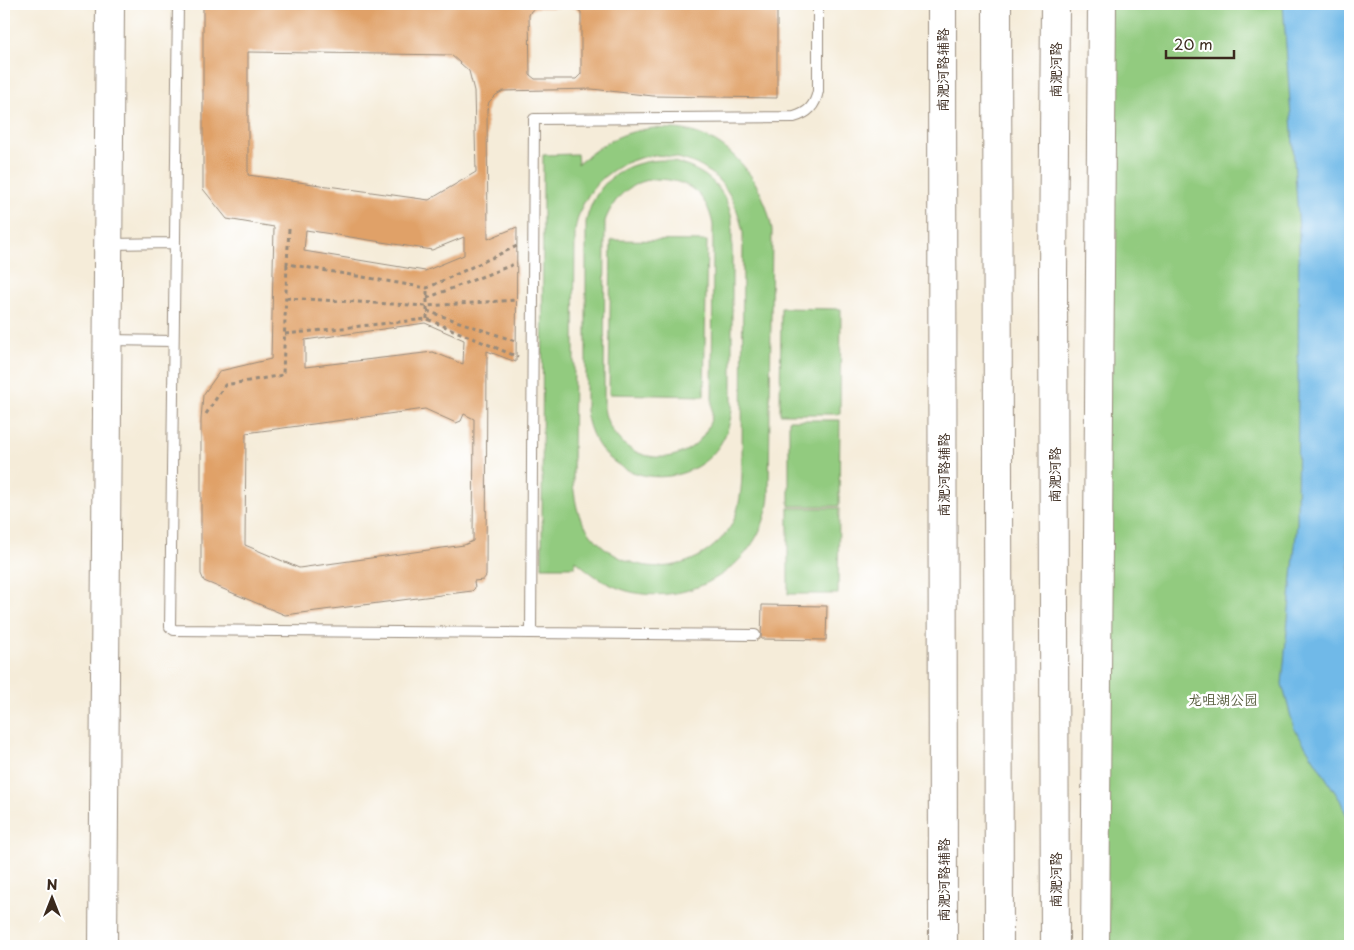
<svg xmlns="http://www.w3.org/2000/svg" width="1354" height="950" font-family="'Playpen Sans','LXGW WenKai TC',sans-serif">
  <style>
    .green { fill: #92cb7f; stroke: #667a4e; fill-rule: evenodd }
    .water { fill: #70b9e8; stroke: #567283 }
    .building { fill: #e0a168; fill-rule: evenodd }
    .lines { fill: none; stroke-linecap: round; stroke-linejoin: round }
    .lane-casing { stroke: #988b7c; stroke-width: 12 }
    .secondary-casing { stroke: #988b7c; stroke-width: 30 }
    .primary-casing { stroke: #988b7c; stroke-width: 30 }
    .path { stroke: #988b7c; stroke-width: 3; stroke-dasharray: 4 4; stroke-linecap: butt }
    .lane { stroke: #fff; stroke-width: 10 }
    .secondary { stroke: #fff; stroke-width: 28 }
    .primary { stroke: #fff; stroke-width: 28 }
    .labels { text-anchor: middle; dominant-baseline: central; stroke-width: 5; stroke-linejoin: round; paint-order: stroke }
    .street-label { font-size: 14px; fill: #3b2a1e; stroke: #fff }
    .park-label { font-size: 14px; fill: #555a3b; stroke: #fff }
  </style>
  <rect width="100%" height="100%" fill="#fff"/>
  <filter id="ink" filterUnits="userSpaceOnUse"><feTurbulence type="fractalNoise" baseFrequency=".02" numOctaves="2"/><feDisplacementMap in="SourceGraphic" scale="10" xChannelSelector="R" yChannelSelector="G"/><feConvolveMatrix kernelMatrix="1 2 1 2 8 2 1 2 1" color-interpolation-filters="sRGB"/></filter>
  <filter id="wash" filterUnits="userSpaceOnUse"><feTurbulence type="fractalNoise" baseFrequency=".0096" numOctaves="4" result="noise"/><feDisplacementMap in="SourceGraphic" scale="20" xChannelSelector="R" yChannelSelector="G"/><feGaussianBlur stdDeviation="1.12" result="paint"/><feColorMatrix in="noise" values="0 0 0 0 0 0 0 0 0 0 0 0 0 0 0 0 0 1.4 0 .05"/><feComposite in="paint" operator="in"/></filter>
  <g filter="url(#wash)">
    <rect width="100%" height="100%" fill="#f5ecd9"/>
    <path class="green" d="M 1102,4 L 1350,4 L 1350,946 L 1095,946 Z
      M 654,128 C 666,129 679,128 692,132 C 736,144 765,186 772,230 L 769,496 C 763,565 691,608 627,591 C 606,585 591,574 575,560 L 575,567 L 542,567 L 543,155 L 577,154 L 578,164 C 603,143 620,132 654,128 ZM 654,155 C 705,157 734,183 743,233 L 742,475 C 741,495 739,517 726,533 C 687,583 613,576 582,521 C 576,510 575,497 573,484 L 575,231 C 581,189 613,161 654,155 Z
      M 666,160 C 701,168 724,182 732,219 L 732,409 C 723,498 598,500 586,411 L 586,222 C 595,181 625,160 666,160 ZM 655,179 C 687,179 707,193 713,225 L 712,416 C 696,476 613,468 604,408 L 605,221 C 614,198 629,182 655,179 Z
      M 611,240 L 707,241 L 704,396 L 609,394 Z
      M 781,308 L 841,309 L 840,414 L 780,414 Z
      M 789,420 L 840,420 L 839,506 L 789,506 Z
      M 788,508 L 839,508 L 838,594 L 788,594 Z"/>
    <path class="water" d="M 1283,4 L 1350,4 L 1350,832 L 1348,819 L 1340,800 L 1294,728 L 1282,684 L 1297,523 L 1299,231 Z"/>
    <g id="blocks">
      <path class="building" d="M 203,4 L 777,4 L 777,98 L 653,96 L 592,89 L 503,91 L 496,95 L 489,102 L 487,110 L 488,239 L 517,227 L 516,362 L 487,351 L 486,576 L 483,580 L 474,581 L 475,588 L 472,591 L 285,615 L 204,581 L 201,574 L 201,420 L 203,395 L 220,371 L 271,359 L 274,227 L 227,219 L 203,189 ZM 535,8 L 575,8 L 581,12 L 581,74 L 576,79 L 535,79 L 530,75 L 529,15 L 531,11 ZM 248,52 L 451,55 L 469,71 L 474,91 L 476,172 L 429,200 L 248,175 ZM 306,230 L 432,250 L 464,237 L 464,255 L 425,271 L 304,251 ZM 425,323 L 464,340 L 463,364 L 433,352 L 305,367 L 305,340 ZM 425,409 L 456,423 L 461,421 L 464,414 L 474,419 L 473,541 L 464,545 L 299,568 L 245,545 L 246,433 Z
        M 762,605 L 827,606 L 826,640 L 761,639 Z"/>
    </g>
  </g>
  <g filter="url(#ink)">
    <use href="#blocks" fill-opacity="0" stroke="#988b7c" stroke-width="1"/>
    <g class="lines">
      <g class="lane-casing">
        <path id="lane" d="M 178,4 L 170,627 L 174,630 L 755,635
          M 110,244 L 174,243
          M 109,340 L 173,341
          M 531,633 L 534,119 L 794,117 C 808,113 815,106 818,91 L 818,4"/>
      </g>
      <g class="secondary-casing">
        <path id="secondary" d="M 942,4 L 943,946
          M 103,946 L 110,4
          M 1095,946 L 1102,4"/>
      </g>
      <g class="primary-casing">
        <path id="primary" d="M 997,4 L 999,946
          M 1055,4 L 1053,279 L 1055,946"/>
      </g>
      <path class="path" d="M 289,229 L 287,264 L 427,288 L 517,246
        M 286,298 L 427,306 L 517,300
        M 427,298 L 517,263
        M 427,311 L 518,342
        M 427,319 L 427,288
        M 285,334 L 427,319 L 518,357
        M 206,414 L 225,385 L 283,375 L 287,264"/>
      <use href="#lane" class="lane"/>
      <use href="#secondary" class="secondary"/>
      <use href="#primary" class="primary"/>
    </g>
  </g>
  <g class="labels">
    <g class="street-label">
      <text transform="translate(942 70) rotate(-90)">南淝河路辅路</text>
      <text transform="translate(1055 70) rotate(-90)">南淝河路</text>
      <text transform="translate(943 475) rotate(-90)">南淝河路辅路</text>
      <text transform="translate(1054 475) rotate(-90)">南淝河路</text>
      <text transform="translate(943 880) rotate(-90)">南淝河路辅路</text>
      <text transform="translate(1055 880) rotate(-90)">南淝河路</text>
    </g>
    <g class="park-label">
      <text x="1223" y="699">龙咀湖公园</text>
    </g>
  </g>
  <rect width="1354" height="950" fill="none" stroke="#fff" stroke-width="20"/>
  <g transform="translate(52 898)" stroke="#ffffff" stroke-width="4" paint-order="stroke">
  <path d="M0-4L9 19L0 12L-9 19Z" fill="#3b2a1e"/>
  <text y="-8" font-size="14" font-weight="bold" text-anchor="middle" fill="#3b2a1e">N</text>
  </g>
  <path d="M1166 50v8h68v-8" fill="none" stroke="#3b2a1e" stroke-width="2.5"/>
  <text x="1174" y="50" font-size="15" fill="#3b2a1e" stroke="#ffffff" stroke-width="4" paint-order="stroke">20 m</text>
</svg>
